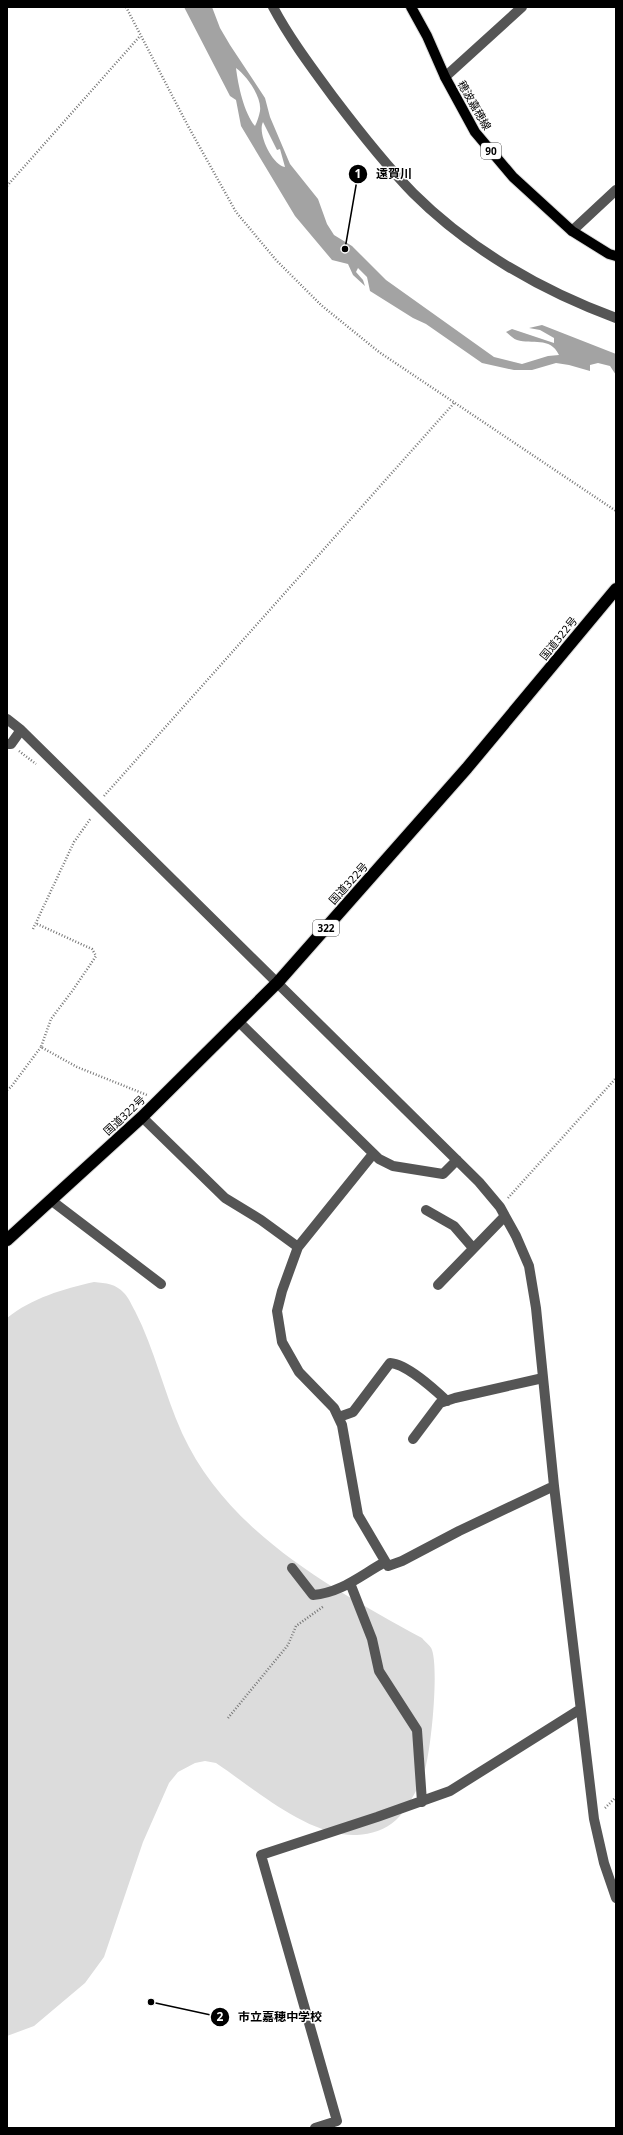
<svg xmlns="http://www.w3.org/2000/svg" width="623" height="2135" font-family="'Noto Sans','Noto Sans JP',sans-serif">
  <style>
    .green { fill: #dcdcdc }
    .water { fill: #a3a3a3; fill-rule: evenodd }
    .lines { fill: none; stroke-linecap: round; stroke-linejoin: round }
    .major-casing { stroke: #dbdbdb; stroke-width: 12 }
    .highway-casing { stroke: #dbdbdb; stroke-width: 14 }
    .path { stroke: #777; stroke-width: 2.5; stroke-dasharray: 1 2; stroke-linecap: butt }
    .minor { stroke: #555; stroke-width: 10 }
    .major { stroke: #000; stroke-width: 10 }
    .highway { stroke: #000; stroke-width: 12 }
    .labels { text-anchor: middle; dominant-baseline: central; stroke-width: 3; stroke-linejoin: round; paint-order: stroke }
    .shield { fill: #fff; stroke: #4c4c4c; stroke-width: 1 }
    .shield-label { font-size: 10px; font-weight: bold; fill: #000 }
    .street-label { font-size: 11px; fill: #000; stroke: #fff }
    .leader { fill: none; stroke: #000; stroke-width: 1.5 }
    .callout-dot { fill: #000; stroke: #fff; stroke-width: 1.5 }
    .mark-label { font-size: 12px; text-anchor: middle; font-weight: bold; fill: #fff }
    .callout-label { font-size: 12px; text-anchor: middle; font-weight: bold; fill: #000; stroke: #fff; stroke-width: 3; stroke-linejoin: round; paint-order: stroke }
  </style>
  <rect width="100%" height="100%" fill="#fff"/>
  <path class="green" d="M 94,1282 C 106,1283 116,1284 124,1293 C 129,1298 132,1306 135,1311 C 155,1350 164,1393 182,1433 C 228,1533 331,1588 422,1638 C 425,1642 431,1646 432,1650 C 439,1670 431,1756 423,1776 C 417,1790 407,1810 396,1820 C 385,1830 371,1834 357,1835 C 308,1837 255,1789 216,1763 L 205,1761 L 195,1763 L 178,1772 L 169,1783 L 143,1842 L 104,1957 L 85,1983 L 34,2026 L 7,2036 L 7,1318 C 32,1298 63,1289 94,1282 Z"/>
  <path class="water" d="M 184,7 L 212,7 L 220,28 L 230,45 L 265,98 L 270,117 L 290,164 L 318,199 L 327,224 L 334,235 L 352,246 L 386,280 L 494,357 L 522,364 L 548,356 L 559,355 C 550,336 532,345 517,340 C 513,339 509,334 506,332 L 512,329 L 554,343 L 554,338 L 540,330 L 529,328 L 542,325 L 616,354 L 616,375 L 610,366 L 598,363 L 590,365 L 590,371 L 569,365 L 556,363 L 532,370 L 514,370 L 482,363 L 426,324 L 413,318 L 370,291 L 367,277 L 358,268 L 356,272 L 363,280 L 365,286 L 353,275 L 348,264 L 332,260 L 295,216 L 241,126 L 236,100 L 230,96 ZM 236,68 C 247,76 262,97 260,111 C 259,116 257,122 255,126 C 244,113 238,85 236,68 ZM 263,122 L 277,150 L 280,149 L 285,167 C 272,165 257,133 263,122 Z"/>
  <g class="lines">
    <g class="major-casing">
      <path id="major" d="M 411,7 L 427,36 L 445,77 L 475,132 L 513,177 L 572,231 L 609,254 L 616,256"/>
    </g>
    <g class="highway-casing">
      <path id="highway" d="M 7,1240 L 142,1117 L 278,982 L 467,768 L 616,589"/>
    </g>
    <path class="path" d="M 126,7 L 188,126 L 236,212 L 276,260 L 321,305 L 379,352 L 616,511
      M 7,186 L 140,36
      M 19,751 L 36,764
      M 104,796 L 455,402
      M 37,924 L 92,949 L 96,956 L 73,990 L 51,1019 L 41,1047 L 77,1067 L 147,1095
      M 33,929 L 74,842 L 91,818
      M 7,1090 L 11,1087 L 41,1047
      M 508,1198 L 616,1078
      M 228,1718 L 288,1645 L 296,1626 L 324,1606
      M 605,1808 L 616,1797"/>
    <path class="minor" d="M 273,7 C 290,39 312,68 334,98 C 359,131 384,163 413,193 C 469,249 542,291 616,318
      M 445,77 L 522,7
      M 572,231 L 616,190
      M 7,719 L 21,730 L 96,804 L 479,1182 L 500,1207 L 516,1236 L 529,1266 L 536,1308 L 554,1486 L 594,1819 L 604,1863 L 616,1898
      M 7,744 L 11,744 L 21,730
      M 239,1022 L 379,1159 L 393,1166 L 443,1174 L 457,1160
      M 142,1117 L 225,1198 L 261,1220 L 298,1247 L 282,1291 L 277,1311 L 282,1342 L 299,1372 L 334,1408 L 342,1425 L 358,1515 L 388,1566 L 402,1561 L 459,1531 L 554,1486
      M 52,1201 L 161,1284
      M 426,1210 L 454,1226 L 473,1248
      M 298,1247 L 373,1154
      M 438,1285 L 505,1216
      M 339,1417 L 353,1412 L 390,1363 C 407,1364 434,1389 447,1401
      M 413,1439 L 440,1403 L 455,1398 L 543,1378
      M 292,1568 L 313,1595 C 341,1593 361,1575 385,1562
      M 350,1583 L 372,1639 L 379,1671 L 417,1730 L 422,1802
      M 315,2128 L 337,2121 L 261,1855 L 377,1817 L 450,1791 L 579,1710"/>
    <use href="#major" class="major"/>
    <use href="#highway" class="highway"/>
  </g>
  <g class="labels">
    <g class="shield">
      <rect x="481" y="143" width="20" height="16" rx="3"/>
      <rect x="313" y="920" width="26" height="16" rx="3"/>
    </g>
    <g class="shield-label">
      <text x="491" y="151">90</text>
      <text x="326" y="928">322</text>
    </g>
    <g class="street-label">
      <text transform="translate(475 105) rotate(60)">穂波嘉穂線</text>
      <text transform="translate(558 638) rotate(-51)">国道322号</text>
      <text transform="translate(348 883) rotate(-48)">国道322号</text>
      <text transform="translate(124 1115) rotate(-43)">国道322号</text>
    </g>
  </g>
  <path class="leader" d="M345 249L358 174M151 2002L220 2017"/>
  <g class="callout-dot">
    <circle cx="345" cy="249" r="4"/>
    <circle cx="151" cy="2002" r="4"/>
    <circle cx="358" cy="174" r="10"/>
    <circle cx="220" cy="2017" r="10"/>
  </g>
  <g class="mark-label">
    <text x="358" y="178">1</text>
    <text x="220" y="2021">2</text>
  </g>
  <g class="callout-label">
    <text x="394" y="178">遠賀川</text>
    <text x="280" y="2021">市立嘉穂中学校</text>
  </g>
  <rect width="623" height="2135" fill="none" stroke="#000000" stroke-width="16"/>
</svg>
